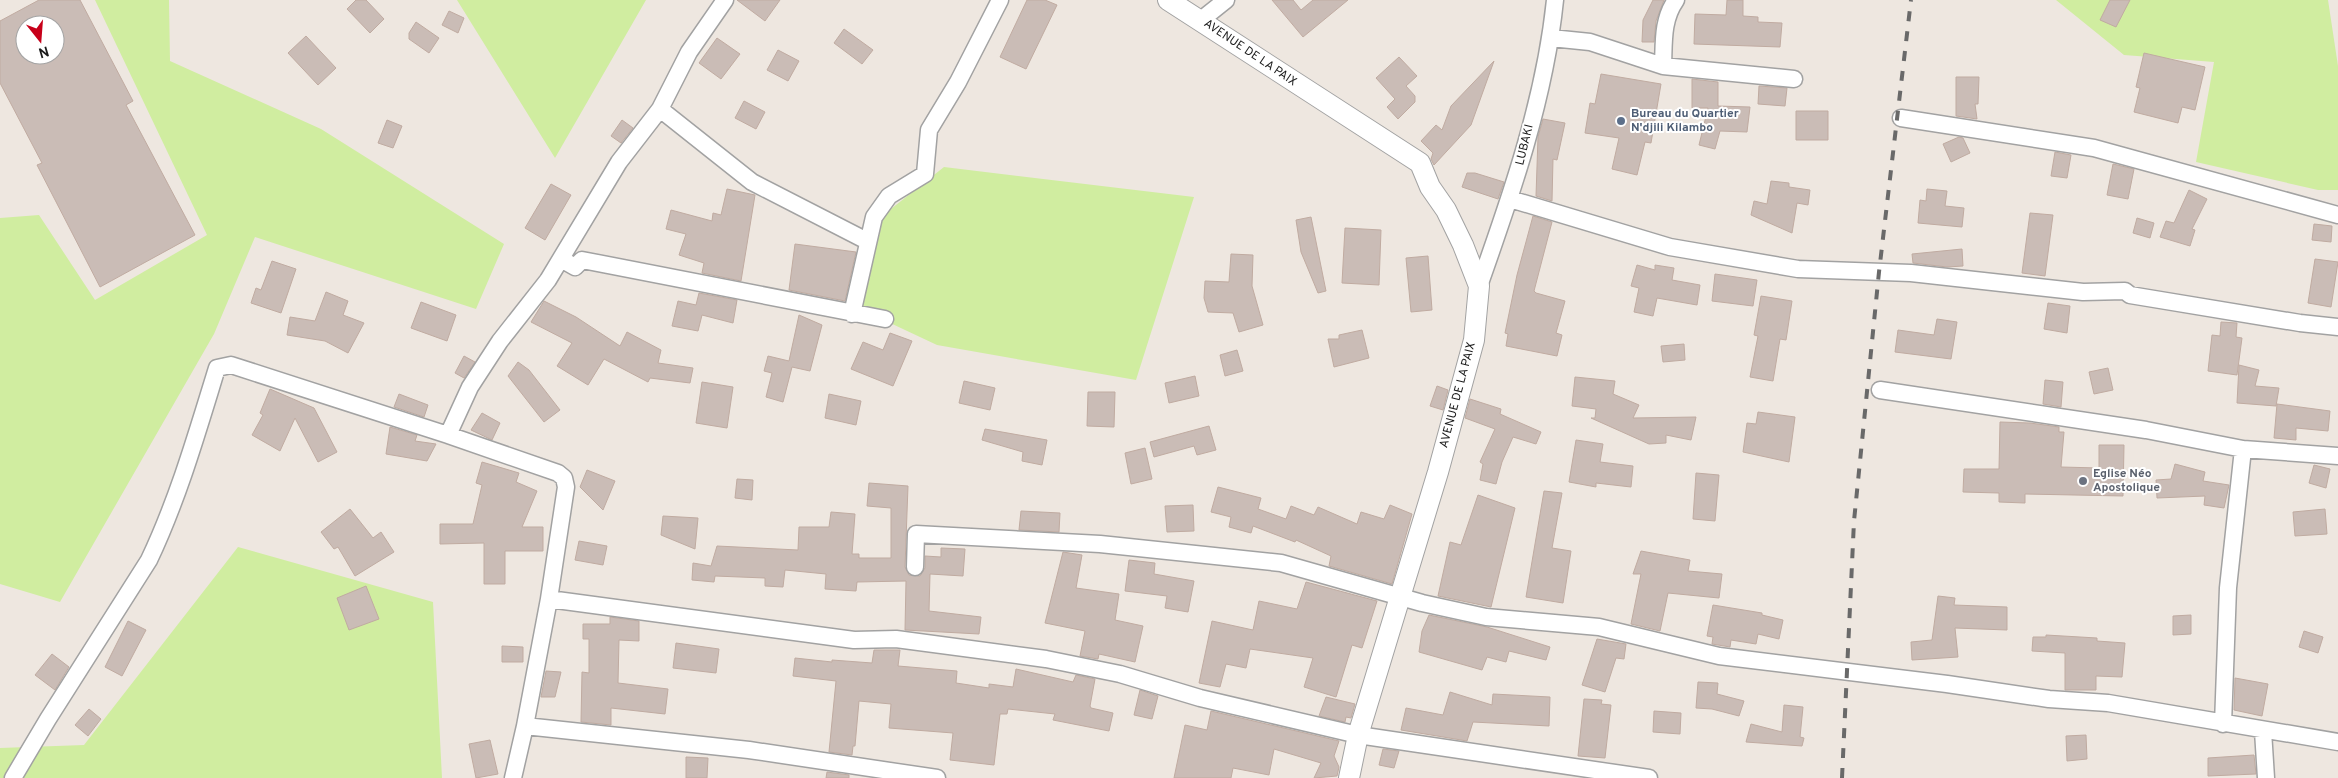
<svg xmlns="http://www.w3.org/2000/svg" width="2338" height="778" font-family="Overpass,sans-serif">
  <style>
    .grass { fill: #d0eda0 }
    .building { fill: #cabcb6; stroke: #c0aba1; fill-rule: evenodd }
    .lines { fill: none; stroke-linecap: round; stroke-linejoin: round }
    .minor-casing { stroke: #a2a2a2; stroke-width: 19 }
    .tertiary-casing { stroke: #a2a2a2; stroke-width: 22 }
    .minor { stroke: #fff; stroke-width: 16 }
    .tertiary { stroke: #fff; stroke-width: 20 }
    .rail { stroke: #696969; stroke-width: 4; stroke-dasharray: 10 10; stroke-linecap: butt }
    .service-dot { fill: #5c6f8a; stroke: #fff; stroke-width: 2 }
    .worship-dot { fill: #6b7280; stroke: #fff; stroke-width: 2 }
    .labels { text-anchor: middle; dominant-baseline: central; stroke-width: 4; stroke-linejoin: round; paint-order: stroke }
    .street-label { font-size: 12px; fill: #1b1b1b; stroke: #fff }
    .service-label { font-size: 12px; font-weight: bold; fill: #4e5e75; stroke: #fff; text-anchor: start }
    .worship-label { font-size: 12px; font-weight: bold; fill: #5b616d; stroke: #fff; text-anchor: start }
  </style>
  <rect width="100%" height="100%" fill="#eee7e0"/>
  <path class="grass" d="M 95,0 L 169,0 L 170,61 L 321,129 L 504,244 L 476,309 L 255,237 L 214,334 L 60,602 L 0,584 L 0,218 L 39,215 L 95,300 L 207,235 Z
    M 457,0 L 646,0 L 555,158 Z
    M 2056,0 L 2328,0 L 2338,66 L 2338,190 L 2318,190 L 2196,162 L 2214,62 L 2124,55 Z
    M 944,167 L 1194,197 L 1136,380 L 937,345 L 856,307 L 877,220 Z
    M 238,547 L 433,602 L 442,778 L 0,778 L 0,748 L 84,745 Z"/>
  <path class="building" d="M 39,0 L 80,0 L 133,101 L 126,105 L 195,235 L 100,287 L 37,165 L 42,163 L 0,83 L 0,21 ZM 25,25 L 55,25 L 55,55 L 25,55 Z
    M 356,0 L 366,0 L 384,19 L 370,33 L 347,9 Z
    M 737,0 L 780,0 L 765,21 Z
    M 1027,0 L 1045,0 L 1057,5 L 1026,69 L 1000,57 Z
    M 1272,0 L 1293,0 L 1301,10 L 1313,0 L 1348,0 L 1303,37 Z
    M 1653,0 L 1664,0 L 1656,21 L 1654,42 L 1642,42 L 1643,20 Z
    M 1727,0 L 1743,0 L 1743,16 L 1758,17 L 1758,22 L 1782,23 L 1780,47 L 1694,44 L 1695,14 L 1726,15 Z
    M 2110,0 L 2130,0 L 2116,27 L 2100,20 Z
    M 449,11 L 464,18 L 458,33 L 442,25 Z
    M 416,22 L 439,38 L 429,53 L 409,39 L 409,33 Z
    M 844,29 L 873,50 L 862,64 L 834,43 Z
    M 306,36 L 336,68 L 318,85 L 288,53 Z
    M 717,38 L 740,54 L 721,79 L 699,63 Z
    M 778,50 L 799,61 L 788,81 L 767,70 Z
    M 2144,53 L 2205,67 L 2195,110 L 2182,107 L 2178,123 L 2134,112 L 2140,88 L 2136,87 Z
    M 1399,57 L 1417,76 L 1406,86 L 1415,96 L 1415,102 L 1398,119 L 1387,107 L 1395,99 L 1376,78 Z
    M 1494,61 L 1471,125 L 1434,165 L 1431,159 L 1433,153 L 1421,141 L 1436,125 L 1442,130 L 1451,106 Z
    M 1601,74 L 1661,84 L 1651,143 L 1645,142 L 1637,175 L 1612,169 L 1619,138 L 1585,133 L 1590,103 L 1595,104 Z
    M 1956,77 L 1979,77 L 1978,104 L 1975,104 L 1977,119 L 1956,116 Z
    M 1692,79 L 1718,82 L 1718,106 L 1750,107 L 1747,132 L 1720,131 L 1715,149 L 1699,145 L 1708,108 L 1692,108 Z
    M 1759,86 L 1787,88 L 1785,106 L 1758,104 Z
    M 744,101 L 765,112 L 756,129 L 735,118 Z
    M 1796,111 L 1828,111 L 1828,140 L 1796,140 Z
    M 1543,119 L 1565,123 L 1557,160 L 1553,159 L 1552,201 L 1536,196 L 1538,137 Z
    M 387,120 L 402,126 L 393,148 L 378,143 Z
    M 622,120 L 633,128 L 621,143 L 611,136 Z
    M 1959,137 L 1963,138 L 1970,153 L 1951,162 L 1943,144 Z
    M 2055,152 L 2071,155 L 2067,178 L 2051,176 Z
    M 2113,164 L 2134,169 L 2128,199 L 2107,195 Z
    M 1467,173 L 1475,173 L 1504,182 L 1498,199 L 1462,187 Z
    M 1771,181 L 1789,183 L 1789,187 L 1810,190 L 1808,205 L 1797,203 L 1792,233 L 1751,215 L 1754,201 L 1767,204 Z
    M 551,184 L 571,195 L 545,240 L 525,228 Z
    M 727,189 L 755,195 L 741,281 L 702,273 L 704,263 L 679,255 L 686,234 L 666,229 L 671,210 L 712,221 L 713,213 L 721,215 Z
    M 1927,189 L 1947,191 L 1945,206 L 1964,208 L 1962,227 L 1918,223 L 1920,200 L 1926,201 Z
    M 2189,190 L 2207,199 L 2192,229 L 2195,230 L 2190,246 L 2160,237 L 2166,221 L 2174,223 Z
    M 2030,213 L 2053,215 L 2045,276 L 2022,273 Z
    M 1533,216 L 1552,222 L 1534,291 L 1536,293 L 1565,301 L 1556,333 L 1562,335 L 1557,356 L 1506,346 L 1508,334 L 1505,333 L 1517,275 Z
    M 1311,217 L 1326,291 L 1318,293 L 1301,252 L 1296,220 Z
    M 2137,218 L 2154,223 L 2150,238 L 2133,233 Z
    M 2314,224 L 2332,226 L 2331,242 L 2312,240 Z
    M 1345,228 L 1381,230 L 1379,285 L 1342,283 Z
    M 795,244 L 856,252 L 845,301 L 789,290 Z
    M 1962,249 L 1963,266 L 1947,267 L 1913,263 L 1912,254 Z
    M 1231,254 L 1253,255 L 1252,286 L 1263,325 L 1239,332 L 1233,313 L 1208,312 L 1204,298 L 1205,281 L 1229,282 Z
    M 1428,256 L 1432,310 L 1411,312 L 1406,258 Z
    M 2315,259 L 2338,262 L 2331,307 L 2308,303 Z
    M 272,261 L 296,269 L 281,313 L 251,303 L 256,288 L 261,290 Z
    M 1637,265 L 1655,270 L 1655,265 L 1674,268 L 1672,280 L 1700,285 L 1697,305 L 1657,298 L 1653,316 L 1634,312 L 1639,288 L 1631,286 Z
    M 1715,274 L 1757,280 L 1753,306 L 1712,301 Z
    M 326,292 L 348,301 L 343,315 L 364,323 L 348,353 L 325,341 L 287,335 L 290,317 L 315,321 Z
    M 699,293 L 737,300 L 733,323 L 702,315 L 698,331 L 672,326 L 678,301 L 696,305 Z
    M 1761,296 L 1792,301 L 1786,340 L 1780,339 L 1773,381 L 1750,377 L 1758,336 L 1754,335 Z
    M 544,301 L 576,317 L 620,346 L 627,332 L 661,350 L 658,363 L 693,368 L 690,383 L 650,378 L 648,382 L 604,359 L 588,385 L 557,366 L 572,343 L 531,322 Z
    M 421,302 L 456,315 L 447,341 L 411,328 Z
    M 2048,303 L 2070,306 L 2067,333 L 2044,329 Z
    M 799,315 L 822,325 L 810,371 L 792,367 L 783,402 L 766,397 L 772,373 L 764,371 L 768,356 L 789,361 Z
    M 1937,319 L 1957,322 L 1951,359 L 1895,352 L 1898,330 L 1934,335 Z
    M 2221,322 L 2237,323 L 2236,337 L 2242,338 L 2237,375 L 2208,371 L 2212,335 L 2220,336 Z
    M 1362,330 L 1369,358 L 1334,367 L 1328,339 L 1339,339 L 1339,335 Z
    M 890,333 L 912,341 L 893,386 L 851,369 L 863,342 L 883,350 Z
    M 1684,344 L 1685,360 L 1663,362 L 1661,346 Z
    M 1237,350 L 1243,371 L 1225,376 L 1220,355 Z
    M 464,356 L 475,362 L 464,378 L 455,373 Z
    M 518,362 L 529,370 L 560,410 L 544,422 L 508,376 Z
    M 2239,365 L 2259,370 L 2255,386 L 2279,388 L 2276,406 L 2237,403 Z
    M 2108,368 L 2113,390 L 2094,394 L 2089,372 Z
    M 1195,376 L 1199,396 L 1169,403 L 1165,383 Z
    M 1575,377 L 1615,381 L 1613,394 L 1639,405 L 1633,418 L 1696,417 L 1691,440 L 1666,435 L 1666,443 L 1649,444 L 1591,418 L 1595,418 L 1596,409 L 1572,406 Z
    M 2045,380 L 2063,382 L 2061,407 L 2043,404 Z
    M 964,381 L 995,388 L 990,410 L 959,403 Z
    M 702,382 L 733,387 L 727,428 L 696,423 Z
    M 1437,386 L 1448,390 L 1443,410 L 1430,406 Z
    M 270,389 L 314,408 L 337,452 L 318,462 L 295,418 L 280,451 L 252,435 L 263,415 L 260,413 Z
    M 1088,392 L 1115,392 L 1114,427 L 1087,426 Z
    M 399,394 L 428,405 L 424,417 L 394,407 Z
    M 829,394 L 861,401 L 856,425 L 825,418 Z
    M 1470,399 L 1501,409 L 1500,414 L 1541,432 L 1536,444 L 1513,437 L 1502,462 L 1496,484 L 1480,480 L 1483,464 L 1480,462 L 1495,429 L 1465,418 Z
    M 2277,404 L 2330,411 L 2328,431 L 2296,428 L 2296,440 L 2274,438 Z
    M 1758,412 L 1795,417 L 1789,462 L 1743,452 L 1747,423 L 1756,424 Z
    M 482,413 L 500,423 L 492,440 L 471,430 Z
    M 2000,422 L 2030,423 L 2059,427 L 2059,432 L 2064,432 L 2061,467 L 2099,468 L 2099,445 L 2124,445 L 2123,496 L 2025,494 L 2025,503 L 1999,502 L 1999,493 L 1963,492 L 1964,469 L 1999,469 Z
    M 1209,426 L 1216,450 L 1197,455 L 1194,446 L 1154,457 L 1150,442 Z
    M 390,427 L 417,435 L 415,441 L 436,444 L 427,461 L 386,454 Z
    M 985,429 L 1047,440 L 1042,465 L 1022,461 L 1023,452 L 982,440 Z
    M 1576,440 L 1603,444 L 1600,462 L 1633,466 L 1631,487 L 1596,483 L 1596,487 L 1569,482 Z
    M 1145,448 L 1152,479 L 1131,484 L 1125,453 Z
    M 482,462 L 519,473 L 516,482 L 537,491 L 522,527 L 543,527 L 543,551 L 505,551 L 505,584 L 484,584 L 484,543 L 440,544 L 440,524 L 473,524 L 482,485 L 476,483 Z
    M 2175,464 L 2205,472 L 2203,481 L 2229,485 L 2224,508 L 2204,505 L 2205,496 L 2157,498 L 2156,480 L 2171,479 Z
    M 2314,465 L 2330,469 L 2326,488 L 2309,483 Z
    M 587,470 L 615,481 L 603,510 L 580,487 Z
    M 1696,473 L 1719,475 L 1715,521 L 1693,519 Z
    M 737,479 L 753,480 L 752,500 L 735,498 Z
    M 869,483 L 908,486 L 905,567 L 909,575 L 920,576 L 925,568 L 925,556 L 941,557 L 941,548 L 965,549 L 963,576 L 930,574 L 929,611 L 981,617 L 979,634 L 905,630 L 906,581 L 857,582 L 856,591 L 825,589 L 826,574 L 785,570 L 783,587 L 765,586 L 765,578 L 715,576 L 714,582 L 692,580 L 693,563 L 711,566 L 717,546 L 798,550 L 799,527 L 829,527 L 831,512 L 855,514 L 852,554 L 859,554 L 859,558 L 891,558 L 891,508 L 867,506 Z
    M 1218,487 L 1261,498 L 1258,509 L 1286,519 L 1291,506 L 1314,515 L 1318,507 L 1357,524 L 1361,512 L 1384,519 L 1390,505 L 1412,514 L 1392,584 L 1329,566 L 1331,556 L 1296,540 L 1295,542 L 1253,526 L 1251,533 L 1229,527 L 1231,517 L 1211,512 Z
    M 1544,491 L 1562,493 L 1552,548 L 1571,551 L 1563,603 L 1526,597 Z
    M 1478,495 L 1515,508 L 1491,607 L 1438,596 L 1450,542 L 1461,545 Z
    M 1193,505 L 1194,531 L 1167,532 L 1165,506 Z
    M 350,509 L 373,538 L 381,532 L 394,552 L 355,576 L 338,547 L 334,549 L 321,532 Z
    M 2325,509 L 2327,534 L 2295,536 L 2293,512 Z
    M 1021,511 L 1060,513 L 1059,532 L 1019,530 Z
    M 663,516 L 698,518 L 695,549 L 661,535 Z
    M 579,541 L 607,546 L 603,565 L 575,560 Z
    M 1641,551 L 1690,560 L 1688,571 L 1722,574 L 1719,598 L 1668,593 L 1660,631 L 1631,624 L 1641,574 L 1633,574 Z
    M 1063,552 L 1082,555 L 1076,588 L 1119,594 L 1115,620 L 1143,626 L 1135,662 L 1099,654 L 1098,659 L 1080,656 L 1085,631 L 1045,623 Z
    M 1129,560 L 1155,563 L 1154,574 L 1194,581 L 1188,612 L 1165,608 L 1167,596 L 1125,591 Z
    M 1306,582 L 1377,601 L 1362,648 L 1352,645 L 1336,697 L 1304,687 L 1313,658 L 1250,649 L 1246,668 L 1226,664 L 1220,687 L 1199,683 L 1212,621 L 1253,630 L 1259,601 L 1297,609 Z
    M 366,586 L 379,619 L 349,630 L 337,598 Z
    M 1938,596 L 1955,598 L 1954,605 L 2007,607 L 2007,630 L 1955,628 L 1958,657 L 1912,660 L 1911,642 L 1932,640 Z
    M 1713,605 L 1762,613 L 1762,615 L 1783,620 L 1779,639 L 1758,634 L 1756,644 L 1731,640 L 1730,647 L 1712,644 L 1713,637 L 1707,636 Z
    M 1429,615 L 1487,627 L 1550,647 L 1546,660 L 1509,651 L 1506,662 L 1487,657 L 1482,670 L 1419,652 L 1422,631 Z
    M 2191,615 L 2191,634 L 2173,635 L 2173,616 Z
    M 610,617 L 639,621 L 639,641 L 619,640 L 618,683 L 668,689 L 665,714 L 611,708 L 611,725 L 581,722 L 582,672 L 589,673 L 589,639 L 583,639 L 583,624 L 610,624 Z
    M 128,621 L 146,630 L 122,676 L 105,667 Z
    M 2304,631 L 2323,637 L 2318,653 L 2299,647 Z
    M 2046,635 L 2097,638 L 2097,641 L 2125,643 L 2122,677 L 2096,676 L 2096,690 L 2065,690 L 2065,653 L 2032,651 L 2033,637 L 2046,637 Z
    M 1597,639 L 1626,644 L 1624,659 L 1616,658 L 1605,692 L 1582,685 Z
    M 676,643 L 719,649 L 716,673 L 673,668 Z
    M 502,646 L 523,647 L 523,662 L 502,662 Z
    M 874,650 L 900,650 L 898,666 L 957,671 L 956,683 L 989,688 L 989,684 L 1013,687 L 1016,669 L 1073,682 L 1076,675 L 1095,679 L 1090,706 L 1091,708 L 1113,713 L 1109,731 L 1053,720 L 1055,714 L 1008,709 L 1007,714 L 1000,714 L 994,765 L 950,760 L 953,733 L 889,728 L 891,704 L 859,701 L 855,746 L 853,746 L 852,755 L 829,752 L 836,681 L 793,676 L 795,658 L 832,662 L 832,660 L 872,663 Z
    M 52,654 L 69,667 L 55,690 L 35,675 Z
    M 546,671 L 561,672 L 555,697 L 541,697 Z
    M 2235,678 L 2268,684 L 2262,716 L 2234,710 Z
    M 1698,682 L 1718,683 L 1717,694 L 1744,701 L 1739,716 L 1712,709 L 1696,708 Z
    M 1140,690 L 1158,696 L 1152,719 L 1134,715 Z
    M 1450,692 L 1492,705 L 1493,694 L 1550,697 L 1549,726 L 1473,722 L 1467,741 L 1401,730 L 1406,708 L 1443,715 Z
    M 1326,697 L 1355,704 L 1351,718 L 1346,717 L 1345,722 L 1319,716 Z
    M 1584,699 L 1602,700 L 1601,704 L 1611,705 L 1605,758 L 1578,756 Z
    M 1784,705 L 1803,707 L 1800,737 L 1804,738 L 1802,746 L 1746,742 L 1751,724 L 1782,732 Z
    M 89,709 L 101,719 L 88,736 L 75,725 Z
    M 1211,711 L 1339,741 L 1334,756 L 1339,767 L 1337,776 L 1314,778 L 1321,763 L 1274,749 L 1269,775 L 1233,768 L 1231,778 L 1174,778 L 1185,725 L 1207,730 Z
    M 1654,711 L 1681,713 L 1680,734 L 1653,732 Z
    M 2086,735 L 2087,759 L 2067,761 L 2066,736 Z
    M 490,740 L 498,774 L 476,778 L 469,744 Z
    M 1383,749 L 1399,751 L 1394,768 L 1379,765 Z
    M 2254,755 L 2256,774 L 2208,776 L 2208,758 Z
    M 686,757 L 708,758 L 707,778 L 686,778 Z
    M 827,772 L 849,775 L 849,778 L 826,778 Z"/>
  <g class="lines">
    <g class="minor-casing">
      <path id="minor" d="M 1201,20 L 1226,0
        M 1551,38 L 1590,42 L 1663,66 L 1794,79
        M 1663,66 C 1664,42 1662,20 1676,0
        M 660,109 L 752,182 L 867,241
        M 1901,118 L 2094,148 L 2338,215
        M 1510,199 L 1670,247 L 1798,269 L 1911,273 L 2083,292 L 2125,291 L 2130,295 L 2300,323 L 2338,327
        M 561,259 L 575,267 L 582,260 L 885,319
        M 1479,286 C 1512,193 1545,98 1555,0
        M 852,314 L 874,217 L 889,196 L 925,174 L 929,130 L 958,82 L 1000,0
        M 1880,390 L 2146,430 L 2243,449 L 2338,456
        M 448,435 L 558,473 L 564,478 L 566,487 L 549,599
        M 915,567 L 916,534 L 1100,544 L 1281,563 L 1422,603 L 1486,617 L 1599,627 L 1719,656 L 1947,684 L 2049,699 L 2108,703 L 2338,742
        M 2223,724 L 2228,588 L 2243,449
        M 525,726 L 549,599 L 854,640 L 896,639 L 1046,659 L 1120,674 L 1200,698 L 1358,735 L 1649,778
        M 2263,731 L 2266,778
        M 13,778 L 48,719 L 149,560 C 178,499 197,433 217,368 L 231,365 L 448,435 L 470,387 L 500,341 L 548,280 L 619,162 L 660,109 L 689,52 L 725,0
        M 513,778 L 525,726 L 749,750 L 937,778"/>
    </g>
    <g class="tertiary-casing">
      <path id="tertiary" d="M 1168,0 L 1420,163 L 1430,187 L 1446,210 L 1463,245 L 1479,286 L 1474,340 L 1438,472 L 1358,735 L 1349,778"/>
    </g>
    <use href="#minor" class="minor"/>
    <use href="#tertiary" class="tertiary"/>
    <path class="rail" d="M 1842,778 L 1854,521 L 1879,272 L 1911,0"/>
  </g>
  <circle class="service-dot" cx="1621" cy="121" r="5"/>
  <circle class="worship-dot" cx="2083" cy="481" r="5"/>
  <g class="labels">
    <g class="street-label">
      <text transform="translate(1250 53) rotate(34)">AVENUE DE LA PAIX</text>
      <text transform="translate(1525 145) rotate(-76)">LUBAKI</text>
      <text transform="translate(1458 395) rotate(-75)">AVENUE DE LA PAIX</text>
    </g>
    <g class="service-label">
      <text x="1631" y="114">Bureau du Quartier<tspan x="1631" dy="14">N'djili Kilambo</tspan></text>
    </g>
    <g class="worship-label">
      <text x="2093" y="474">Eglise Néo<tspan x="2093" dy="14">Apostolique</tspan></text>
    </g>
  </g>
  <g transform="translate(40 40) rotate(163)"><circle r="24" fill="#ffffff" stroke="#a4a4a4"/>
  <path d="M0-4L9 19L0 12L-9 19Z" fill="#c7001a"/>
  <text y="-8" font-size="14" font-weight="bold" text-anchor="middle" fill="#1b1b1b">N</text>
  </g>
</svg>
